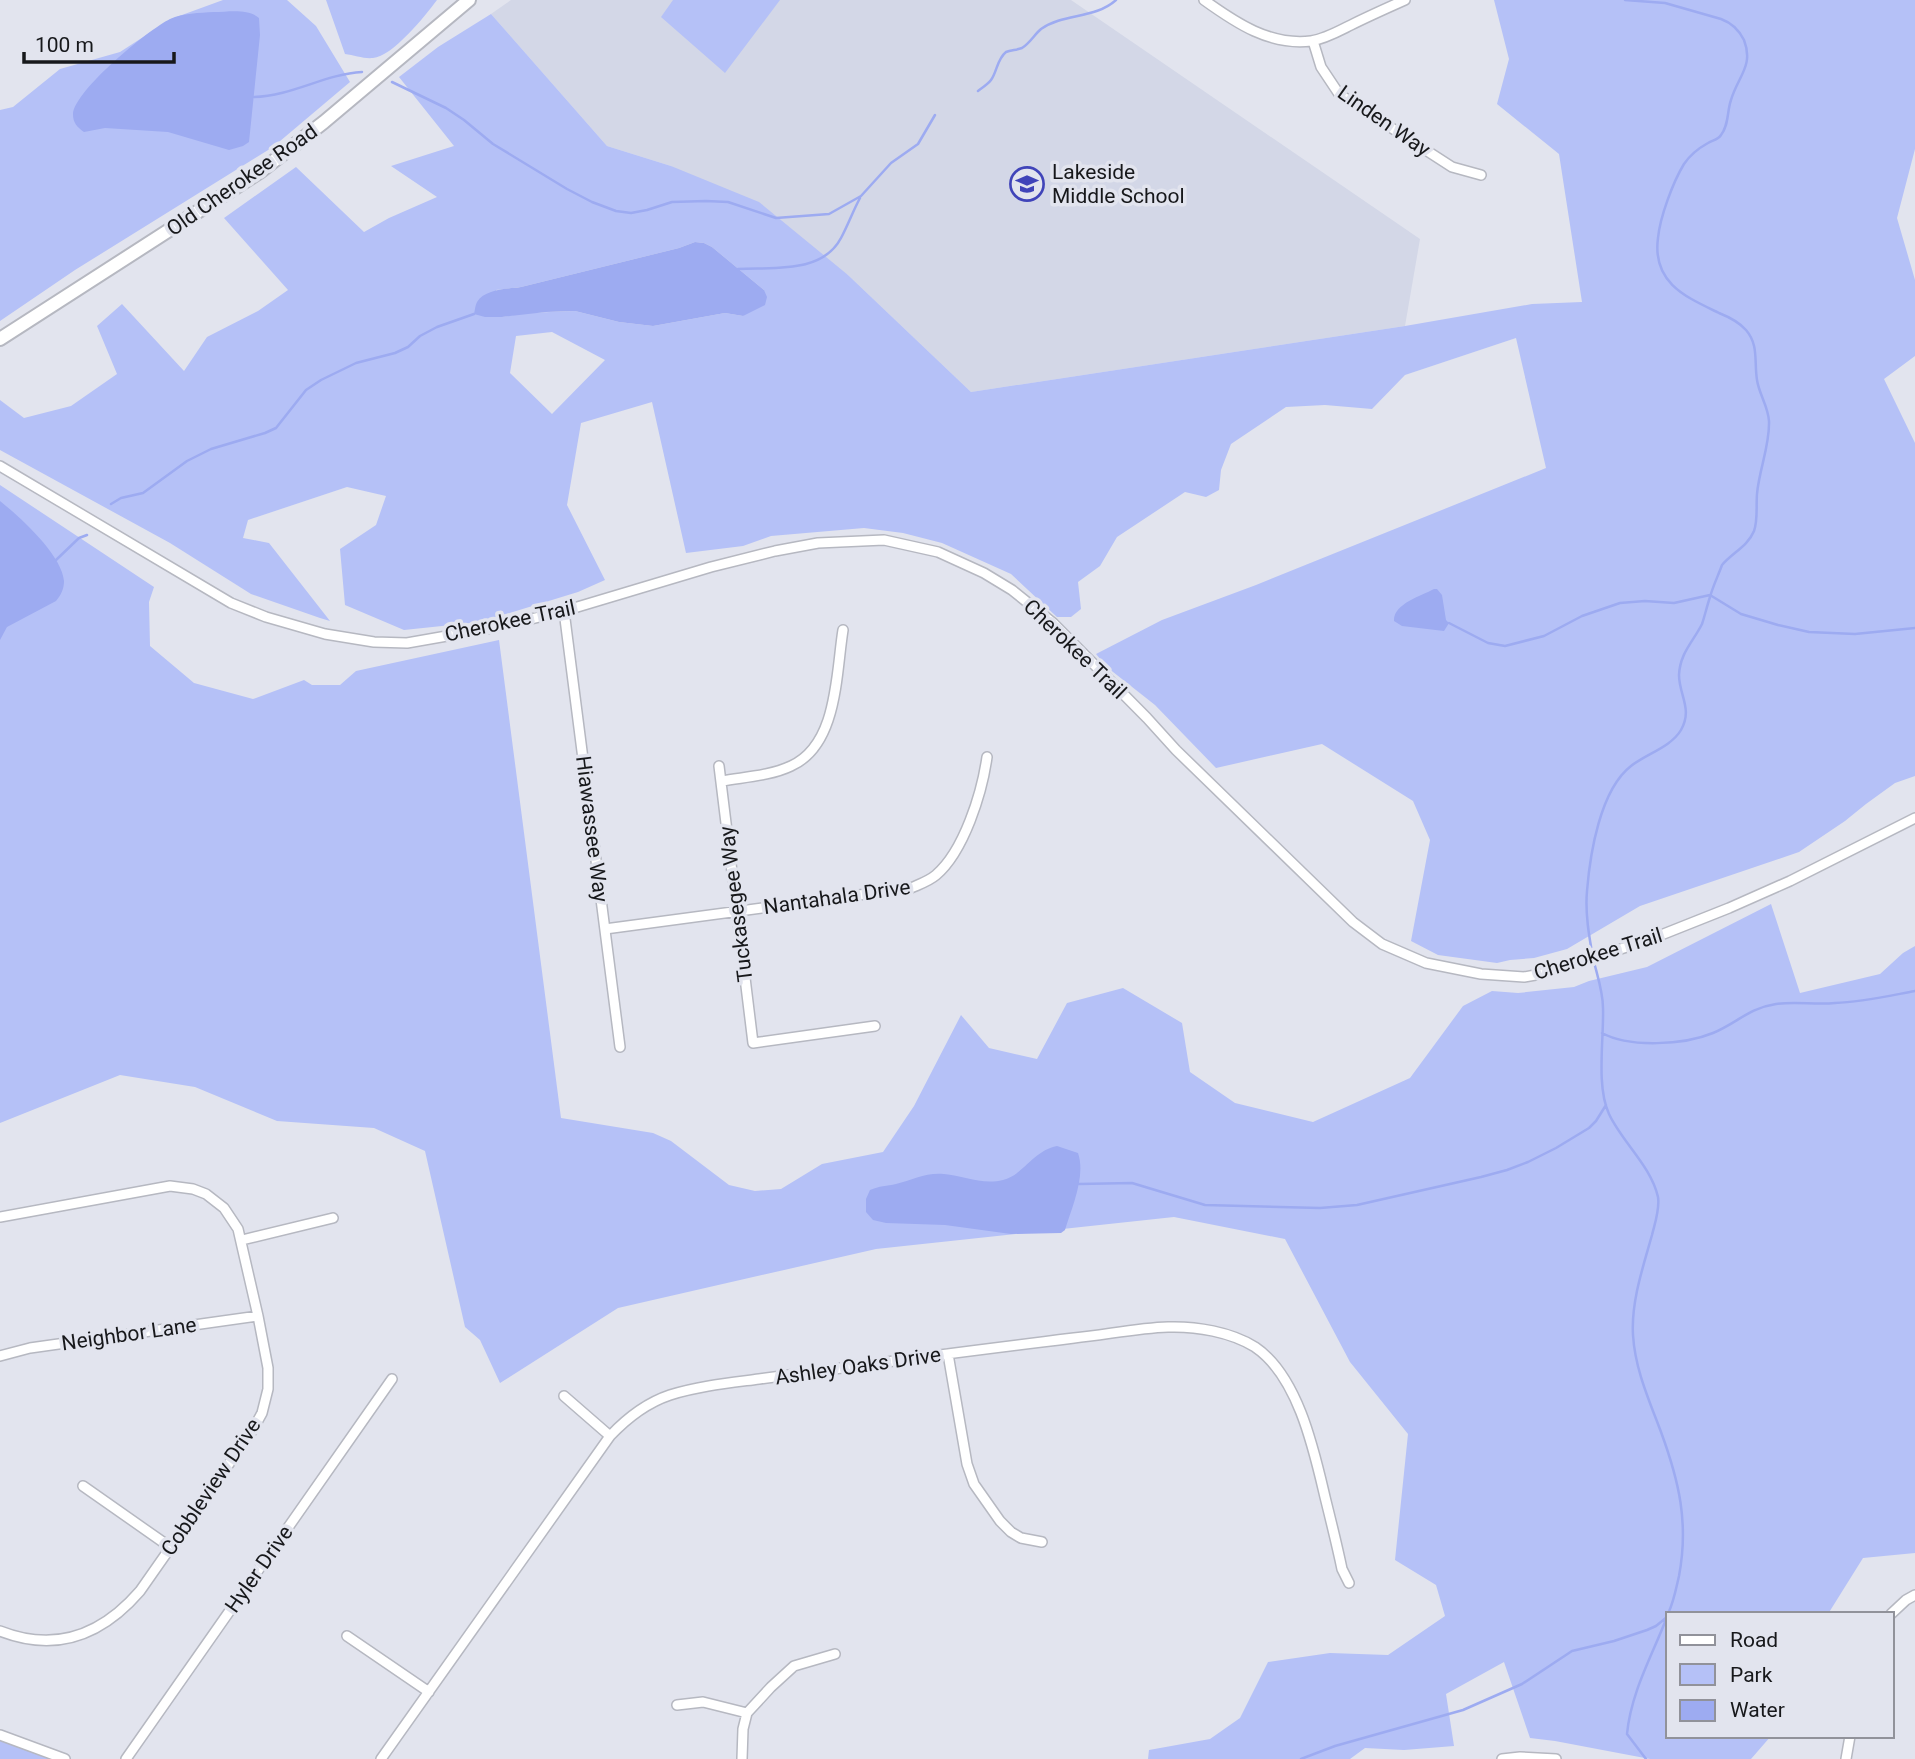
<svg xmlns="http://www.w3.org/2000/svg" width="1915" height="1759" font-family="Roboto,sans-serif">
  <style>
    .built { fill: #d3d7e7 }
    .green { fill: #b5c1f7; fill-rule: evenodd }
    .water { fill: #9dabf1 }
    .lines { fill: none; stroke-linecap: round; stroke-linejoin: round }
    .stream { stroke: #9dabf1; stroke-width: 2.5 }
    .street-casing { stroke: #b6b8c1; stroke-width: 12 }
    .secondary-casing { stroke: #b6b8c1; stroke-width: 16 }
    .street { stroke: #fff; stroke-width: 9 }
    .secondary { stroke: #fff; stroke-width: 12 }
    .labels { text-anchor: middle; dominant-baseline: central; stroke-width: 7; stroke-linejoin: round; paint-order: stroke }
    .street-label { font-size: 21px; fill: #17181b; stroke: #e2e4ee }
    .poi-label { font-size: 21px; fill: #17181b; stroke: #e2e4ee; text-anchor: start }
  </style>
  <rect width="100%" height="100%" fill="#e2e4ee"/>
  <path class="built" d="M 511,0 L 1071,0 L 1420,239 L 1405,326 L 971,392 L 848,275 L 671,166 L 607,146 L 491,14 Z"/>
  <path class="green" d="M 223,0 L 287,0 L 316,26 L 350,82 L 273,147 L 75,270 L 0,321 L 0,110 L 13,107 L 60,69 L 120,52 L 171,19 Z
    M 326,0 L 437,0 C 426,15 392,57 373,58 C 364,59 354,55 345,54 Z
    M 673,0 L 780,0 L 725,73 L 661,17 Z
    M 1494,0 L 1915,0 L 1915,149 L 1897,218 L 1915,280 L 1915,356 L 1884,379 L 1915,443 L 1915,776 L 1895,783 L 1866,804 L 1845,821 L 1799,852 L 1640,906 L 1567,949 L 1534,958 L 1510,960 L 1497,963 L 1438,955 L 1411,941 L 1430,840 L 1413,801 L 1322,744 L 1216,768 L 1155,705 L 1108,668 L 1096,654 L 1162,620 L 1256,585 L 1546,468 L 1516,338 L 1405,375 L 1372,409 L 1325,405 L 1286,407 L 1231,444 L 1221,470 L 1219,490 L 1206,497 L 1185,492 L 1117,537 L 1100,566 L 1078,582 L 1081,609 L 1071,617 L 1057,617 L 1011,574 L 942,543 L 903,533 L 864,528 L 771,536 L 743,546 L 686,553 L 652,402 L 581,423 L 567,505 L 605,580 L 578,592 L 480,622 L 404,630 L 345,605 L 340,549 L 376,525 L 386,496 L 347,487 L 248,520 L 243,538 L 269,543 L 330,621 L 320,618 L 251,594 L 170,543 L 0,450 L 0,400 L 24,418 L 71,406 L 117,374 L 97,326 L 122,304 L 184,371 L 207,337 L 258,311 L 288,290 L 224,218 L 296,167 L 364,232 L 389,218 L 437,197 L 391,166 L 454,146 L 399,77 L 438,47 L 491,14 L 607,146 L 671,166 L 759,202 L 848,275 L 971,392 L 1405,326 L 1532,304 L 1582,302 L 1559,154 L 1497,104 L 1509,59 ZM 695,242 L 704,243 L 712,247 L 764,290 L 743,316 L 725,313 L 653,326 L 619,322 L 575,311 L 526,313 L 502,317 L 496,290 L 521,287 L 679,248 ZM 552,332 L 605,360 L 552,414 L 510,373 L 516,336 Z
    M 0,485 L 154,587 L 149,602 L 150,646 L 194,683 L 253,699 L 304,680 L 312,685 L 340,685 L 356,671 L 499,640 L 561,1118 L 653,1133 L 671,1141 L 729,1185 L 755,1191 L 781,1189 L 822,1164 L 883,1152 L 914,1106 L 961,1015 L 989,1048 L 1037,1059 L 1067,1003 L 1123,988 L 1182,1023 L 1190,1072 L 1235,1103 L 1313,1122 L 1410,1078 L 1463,1006 L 1492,991 L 1518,993 L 1574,987 L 1589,981 L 1647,967 L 1771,904 L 1800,993 L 1880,974 L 1903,953 L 1915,946 L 1915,1553 L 1863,1558 L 1828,1614 L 1668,1614 L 1668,1736 L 1771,1736 L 1751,1759 L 1650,1759 L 1555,1741 L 1530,1738 L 1504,1662 L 1446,1694 L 1454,1746 L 1404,1750 L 1365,1748 L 1350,1759 L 1148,1759 L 1149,1750 L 1210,1739 L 1240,1718 L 1268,1662 L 1330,1653 L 1388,1655 L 1445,1616 L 1436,1585 L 1395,1560 L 1408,1434 L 1350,1362 L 1285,1239 L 1174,1217 L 876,1249 L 618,1308 L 500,1383 L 480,1340 L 465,1327 L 425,1151 L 374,1128 L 277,1121 L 195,1087 L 120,1075 L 0,1123 Z
    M 0,1735 L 65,1759 L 0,1759 Z"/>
  <path class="water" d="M 214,12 C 228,12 248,8 259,18 L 260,35 L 249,142 L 243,146 L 229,150 L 168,132 L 105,128 L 84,132 C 77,127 73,123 73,114 C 75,90 148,30 170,19 C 183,13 199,13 214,12 Z
    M 695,242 L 704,243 L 712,247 L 764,290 L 767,297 L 765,305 L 743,316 L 725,313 L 653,326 L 619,322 L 575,311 L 546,312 L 502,317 L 485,317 L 474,314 C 475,310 475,306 477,302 C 485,289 507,289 521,287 L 679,248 Z
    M 0,501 C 20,517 62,555 64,581 C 64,589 61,595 56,601 L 7,627 L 0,640 Z
    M 1434,589 L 1437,589 L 1442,595 L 1446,620 L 1449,623 L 1444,631 L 1402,626 L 1394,621 C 1393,604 1421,596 1434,589 Z
    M 1057,1146 L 1078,1153 C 1086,1176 1072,1207 1065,1230 L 1061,1233 L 1011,1234 L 945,1225 L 886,1223 L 873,1220 L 866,1212 L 866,1199 L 870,1190 C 879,1186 887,1186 896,1184 C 912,1180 927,1172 944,1174 C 964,1176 982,1185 1003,1180 C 1022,1176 1034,1150 1057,1146 Z"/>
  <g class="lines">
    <path class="stream" d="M 1625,0 L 1665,3 L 1721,19 C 1732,23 1739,30 1744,40 C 1754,66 1738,76 1731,100 C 1727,111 1729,125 1721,135 C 1718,140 1713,140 1708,143 C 1699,148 1690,155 1684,164 C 1673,182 1660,217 1658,238 C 1652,283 1686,297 1719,313 C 1729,317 1739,322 1746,330 C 1759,345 1754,362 1757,380 C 1759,394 1768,406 1769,421 C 1770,445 1759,470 1757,494 C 1756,506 1758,520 1754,531 C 1748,546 1732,553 1722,565 C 1718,576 1713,586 1710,597 C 1707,606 1705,615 1702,624 C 1693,642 1680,653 1679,675 C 1679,695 1693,709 1681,730 C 1671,747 1646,754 1631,766 C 1600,790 1590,854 1587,891 C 1585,913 1589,936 1593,958 C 1597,975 1603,991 1603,1008 C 1604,1039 1596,1086 1609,1114 C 1622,1142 1651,1166 1658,1197 C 1660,1209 1655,1223 1652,1235 C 1643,1267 1631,1302 1633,1335 C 1635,1369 1649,1400 1661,1432 C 1679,1481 1689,1523 1679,1576 C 1676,1589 1674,1601 1668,1614
      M 392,82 L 446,108 L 464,120 L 493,144 L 567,189 L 592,202 L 616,211 L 631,213 L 647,210 L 672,202 L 706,201 L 728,202 L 776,218 L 829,214 L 861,196 L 891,163 L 918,144 L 935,115
      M 978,91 C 982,88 988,84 991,80 C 997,72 997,59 1006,52 C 1011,50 1017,50 1022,48 C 1030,43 1034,35 1041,29 C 1064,13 1095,19 1116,0
      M 254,97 C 292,96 325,74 362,72
      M 738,269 C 773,267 822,274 841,238 C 848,225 853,211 860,198
      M 111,504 L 121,498 L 143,493 L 187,461 L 211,449 L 265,433 L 276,428 L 306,390 L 321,380 L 356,363 L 395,353 L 408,347 L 420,336 L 437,327 L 474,314
      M 56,560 L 79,538 L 87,535
      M 1449,623 L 1488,643 L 1505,646 L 1544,636 L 1582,616 L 1620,603 L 1645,601 L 1674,603 L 1710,595 L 1741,614 L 1778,625 L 1809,632 L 1855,634 L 1915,628
      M 1602,1033 C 1629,1048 1684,1045 1713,1033 C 1737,1023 1749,1008 1776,1004 C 1795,1001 1815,1005 1835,1003 C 1862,1002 1888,996 1915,991
      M 1079,1184 L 1132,1183 L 1205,1205 L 1320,1208 L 1357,1205 L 1481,1177 L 1507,1170 L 1528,1162 L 1556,1148 L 1589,1128 L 1596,1121 L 1606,1105
      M 1301,1759 L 1335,1746 L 1463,1710 L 1522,1684 L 1572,1651 L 1614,1641 L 1647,1630 L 1656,1626 L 1667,1617
      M 1646,1759 L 1627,1734 C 1631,1692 1652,1656 1667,1617"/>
    <g class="street-casing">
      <path id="street" d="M 1204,0 C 1236,23 1270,46 1311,41 C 1325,39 1339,31 1351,25 C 1369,16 1387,8 1405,0
        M 1313,41 L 1321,67 L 1339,94 L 1452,167 L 1481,175
        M 0,466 L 231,603 L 266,617 L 325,634 L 374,642 L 407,643 L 498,627 L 564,611 L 711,567 L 775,551 L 818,543 L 884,540 L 938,552 L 984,573 L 1012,590 L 1053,623 L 1147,718 L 1176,750 L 1353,922 L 1382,944 L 1426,963 L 1481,974 L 1524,977 L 1541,974 L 1646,941 L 1729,908 L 1790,881 L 1915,818
        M 564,611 L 620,1047
        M 719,766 L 753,1043 L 875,1026
        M 722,781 C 744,777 770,776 791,766 C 838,745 836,673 843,630
        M 605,929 L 911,888 C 920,884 929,881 936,875 C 964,851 982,793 987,757
        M 0,1217 L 170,1186 L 193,1189 L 206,1194 L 224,1208 L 238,1229 L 258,1316 L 268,1368 L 268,1389 L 262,1413 L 252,1431 L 140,1591 C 102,1635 56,1653 0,1631
        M 242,1240 L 333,1218
        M 948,1354 L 967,1464 L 974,1484 L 1000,1521 L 1011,1532 L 1021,1538 L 1042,1542
        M 0,1356 L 30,1348 L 258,1316
        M 564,1396 L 610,1436
        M 83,1486 L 170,1547
        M 1891,1614 L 1906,1600 L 1915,1595
        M 347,1636 L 429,1692
        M 677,1705 L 703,1702 L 747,1713
        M 0,1735 L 65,1759
        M 126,1759 L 392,1379
        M 381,1759 L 610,1436 C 627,1418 646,1403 670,1395 C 699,1386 729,1383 759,1379 C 799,1374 839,1368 879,1363 C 944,1354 1009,1346 1074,1338 C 1105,1335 1137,1328 1168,1327 C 1196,1326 1231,1332 1255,1347 C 1298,1376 1314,1450 1325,1497 C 1331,1521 1337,1545 1342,1569 L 1349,1583
        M 742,1759 L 743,1729 L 747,1713 L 771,1687 L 794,1666 L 835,1654
        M 1502,1759 L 1520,1757 L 1556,1759
        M 1846,1759 L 1850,1736"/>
    </g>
    <g class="secondary-casing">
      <path id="secondary" d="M 0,339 L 261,171 L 324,122 L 469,0"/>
    </g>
    <use href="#street" class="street"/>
    <use href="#secondary" class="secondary"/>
  </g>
  <defs>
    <g id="school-ring" transform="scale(1.75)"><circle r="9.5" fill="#e2e4ee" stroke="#4044b9" stroke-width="1.5"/><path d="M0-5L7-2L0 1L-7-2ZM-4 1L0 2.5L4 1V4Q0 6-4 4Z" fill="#4044b9"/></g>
  </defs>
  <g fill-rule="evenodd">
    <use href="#school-ring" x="1027" y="184"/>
  </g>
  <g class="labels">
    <g class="street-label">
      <text transform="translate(1384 121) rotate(35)">Linden Way</text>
      <text transform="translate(242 180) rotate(-35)">Old Cherokee Road</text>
      <text transform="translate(510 621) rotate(-12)">Cherokee Trail</text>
      <text transform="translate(1075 649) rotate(44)">Cherokee Trail</text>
      <text transform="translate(592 829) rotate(83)">Hiawassee Way</text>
      <text transform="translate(837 897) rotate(-8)">Nantahala Drive</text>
      <text transform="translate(736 904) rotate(-97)">Tuckasegee Way</text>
      <text transform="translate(1598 954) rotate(-17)">Cherokee Trail</text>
      <text transform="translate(129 1334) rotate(-8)">Neighbor Lane</text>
      <text transform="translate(858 1366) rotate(-8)">Ashley Oaks Drive</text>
      <text transform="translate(211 1487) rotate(-56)">Cobbleview Drive</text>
      <text transform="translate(259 1569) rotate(-55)">Hyler Drive</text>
    </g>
    <g class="poi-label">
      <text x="1052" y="172">Lakeside<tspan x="1052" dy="24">Middle School</tspan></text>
    </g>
  </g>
  <rect x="1666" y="1612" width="228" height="126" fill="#e2e4ee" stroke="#91929a" stroke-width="2"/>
  <rect x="1680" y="1635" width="35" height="10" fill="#ffffff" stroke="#91929a" stroke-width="2"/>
  <text x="1730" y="1647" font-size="21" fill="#17181b">Road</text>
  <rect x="1680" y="1664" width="35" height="21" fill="#b5c1f7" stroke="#91929a" stroke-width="2"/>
  <text x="1730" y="1682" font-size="21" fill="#17181b">Park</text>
  <rect x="1680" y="1700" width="35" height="21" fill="#9dabf1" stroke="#91929a" stroke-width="2"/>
  <text x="1730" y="1717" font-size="21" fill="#17181b">Water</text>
  <path d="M24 52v10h150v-10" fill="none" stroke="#17181b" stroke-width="3.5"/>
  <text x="35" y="52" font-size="21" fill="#17181b" stroke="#e2e4ee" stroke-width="5" paint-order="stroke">100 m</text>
</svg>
